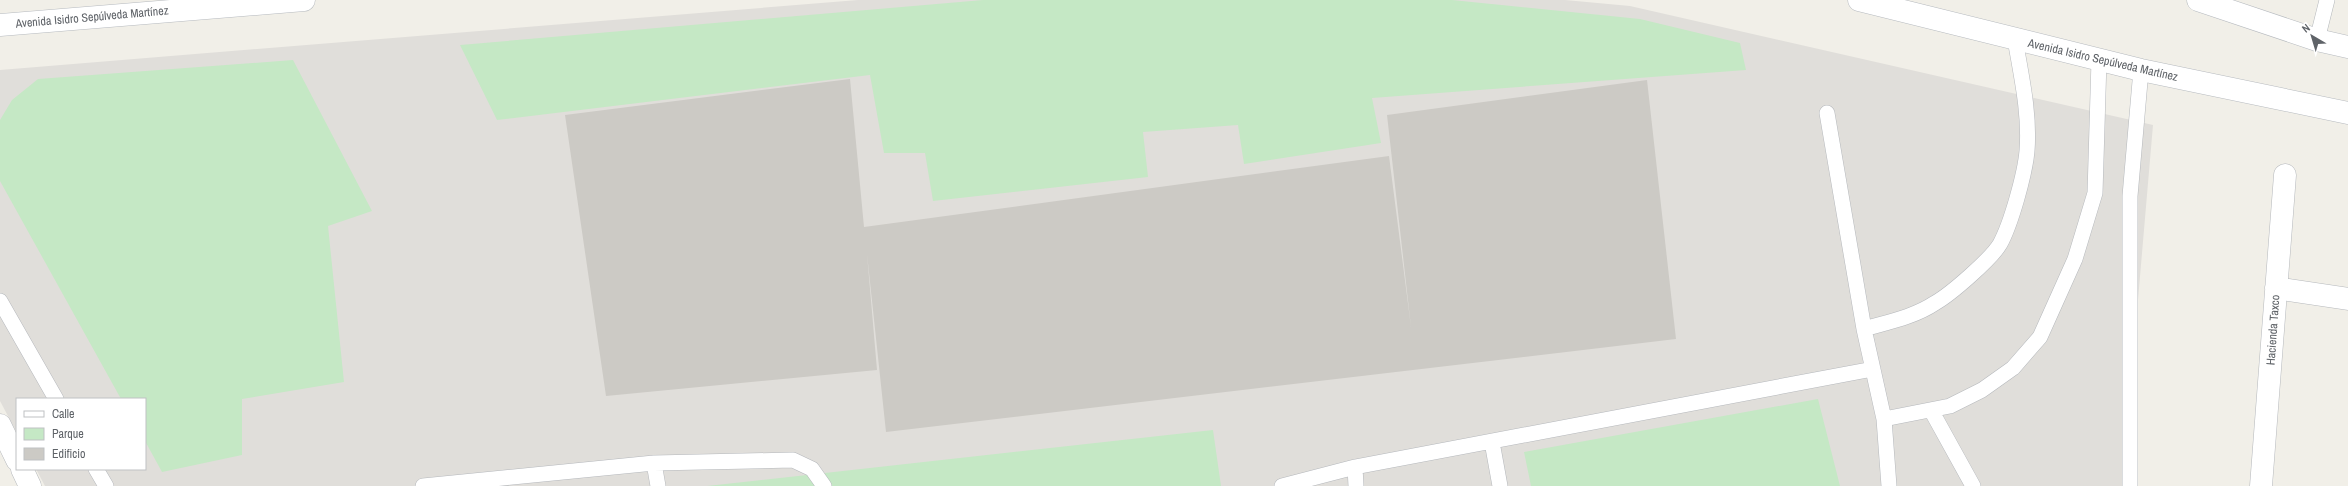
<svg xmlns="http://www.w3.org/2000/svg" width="2348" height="486" font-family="'Archivo Narrow',sans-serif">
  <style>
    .industrial { fill: #e0deda }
    .green { fill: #c5e8c5 }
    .building { fill: #cccac5 }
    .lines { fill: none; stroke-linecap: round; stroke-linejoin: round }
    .service-casing { stroke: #b5b8bc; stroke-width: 16 }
    .minor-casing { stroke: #b5b8bc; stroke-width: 23 }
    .secondary-casing { stroke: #b6babf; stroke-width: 23 }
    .service { stroke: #fff; stroke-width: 15 }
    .minor { stroke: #fff; stroke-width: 22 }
    .secondary { stroke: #fff; stroke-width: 22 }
    .labels { text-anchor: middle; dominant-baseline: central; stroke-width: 3; stroke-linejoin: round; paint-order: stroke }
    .street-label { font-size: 12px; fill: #5f6368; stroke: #fff }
  </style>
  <rect width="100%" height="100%" fill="#f1efe8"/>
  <path class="industrial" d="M 858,0 L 1565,0 L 1630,6 L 2153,125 L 2122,486 L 45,486 L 36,469 L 145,469 L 145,399 L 17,399 L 17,433 L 0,401 L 0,70 Z"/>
  <path class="green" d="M 983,0 L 1452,0 L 1640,19 L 1740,43 L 1746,70 L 1372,98 L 1381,143 L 1244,164 L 1238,125 L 1143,132 L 1148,177 L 933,201 L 925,153 L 884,153 L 870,75 L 497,120 L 460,45 Z
    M 293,60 L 372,211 L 328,226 L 344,382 L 242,399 L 242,455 L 162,472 L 145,441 L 145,399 L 121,399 L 0,181 L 0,120 L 12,100 L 38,79 Z
    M 1818,399 L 1840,486 L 1531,486 L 1524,452 Z
    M 1213,430 L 1221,486 L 707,486 Z"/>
  <path class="building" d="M 850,79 L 864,227 L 1389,156 L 1411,327 L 1387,115 L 1647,80 L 1676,339 L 886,432 L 867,254 L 877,370 L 606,396 L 565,115 Z"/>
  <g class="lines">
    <g class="service-casing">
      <path id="service" d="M 2317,40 L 2327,0
        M 1827,113 L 1864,329 L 1884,419 L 1889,486
        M 0,301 L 56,399
        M 1864,329 C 1888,322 1914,317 1935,303 C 1951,294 1991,259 2000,244 C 2011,224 2025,174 2027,151 C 2030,113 2021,75 2015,39
        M 1931,410 L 1973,486
        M 1884,419 L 1950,406 L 1982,390 L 2013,368 L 2040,337 L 2075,259 L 2095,193 L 2099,60
        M 1492,442 L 1500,486
        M 1355,467 L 1356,486
        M 96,469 L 106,486
        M 423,486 L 654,463
        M 658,486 L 654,463 L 793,460 L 812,469 L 824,486
        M 1282,486 L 1355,467 L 1873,369
        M 2130,486 L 2130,196 L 2141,70"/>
    </g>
    <g class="minor-casing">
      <path id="minor" d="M 2276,288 L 2348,299
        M 0,425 L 17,460
        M 22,469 L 30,486
        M 2261,486 L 2285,175"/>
    </g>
    <g class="secondary-casing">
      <path id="secondary" d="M 1859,0 L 2141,70 L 2348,113
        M 2198,0 L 2317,40 L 2348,47
        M 0,25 L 304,0"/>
    </g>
    <use href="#service" class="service"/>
    <use href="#minor" class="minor"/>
    <use href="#secondary" class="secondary"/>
  </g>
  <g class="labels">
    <g class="street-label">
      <text transform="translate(92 17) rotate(-5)">Avenida Isidro Sepúlveda Martínez</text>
      <text transform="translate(2103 60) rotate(13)">Avenida Isidro Sepúlveda Martínez</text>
      <text transform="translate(2273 330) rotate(-86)">Hacienda Taxco</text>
    </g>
  </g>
  <rect x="16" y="398" width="130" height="72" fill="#ffffff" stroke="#bfc1c3"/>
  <rect x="24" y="411" width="20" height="6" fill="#ffffff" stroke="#bfc1c3"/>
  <text x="52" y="418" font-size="12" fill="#5f6368">Calle</text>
  <rect x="24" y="428" width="20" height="12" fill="#c5e8c5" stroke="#bfc1c3"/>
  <text x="52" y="438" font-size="12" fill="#5f6368">Parque</text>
  <rect x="24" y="448" width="20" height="12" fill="#cccac5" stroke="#bfc1c3"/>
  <text x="52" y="458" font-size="12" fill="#5f6368">Edificio</text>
  <g transform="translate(2312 36) rotate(322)" stroke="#ffffff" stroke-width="3" paint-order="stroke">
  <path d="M0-3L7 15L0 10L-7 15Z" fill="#5f6368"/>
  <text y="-6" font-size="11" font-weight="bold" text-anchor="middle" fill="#5f6368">N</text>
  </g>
</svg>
